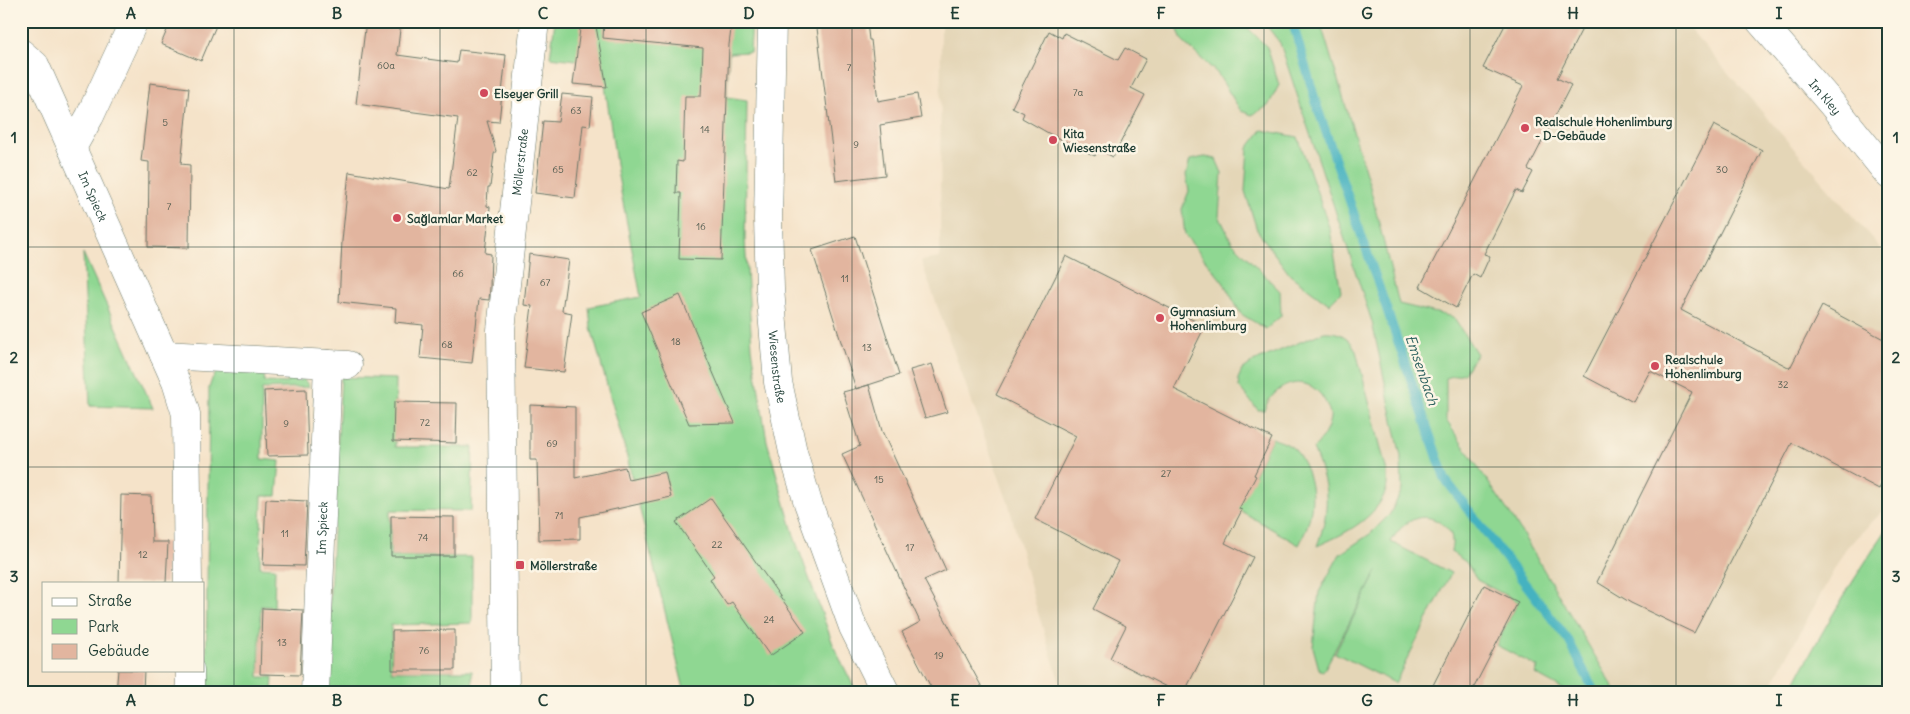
<svg xmlns="http://www.w3.org/2000/svg" width="1910" height="714" font-family="Delius,sans-serif">
  <style>
    .built { fill: #e4d6b7 }
    .green { fill: #8fd792; stroke: #578a63 }
    .lines { fill: none; stroke-linecap: round; stroke-linejoin: round }
    .stream { stroke: #44b2c0; stroke-width: 9 }
    .building { fill: #e2b59f }
    .minor-casing { stroke: #6a7768; stroke-width: 29 }
    .tertiary-casing { stroke: #6a7768; stroke-width: 29 }
    .minor { stroke: #fff; stroke-width: 28 }
    .tertiary { stroke: #fff; stroke-width: 28 }
    .grid { fill: none; stroke: #1f3d34; stroke-width: 1; stroke-opacity: 0.55 }
    .poi-dot { fill: #d1495b; stroke: #fcf5e5; stroke-width: 2 }
    .labels { text-anchor: middle; dominant-baseline: central; stroke-width: 5; stroke-linejoin: round; paint-order: stroke }
    .number-label { font-size: 10px; fill: #505b4f }
    .poi-label { font-size: 12px; font-weight: bold; fill: #1f3d34; stroke: #fcf5e5; text-anchor: start }
    .street-label { font-size: 12px; fill: #1f3d34; stroke: #fcf5e5 }
    .water-label { font-size: 14px; font-style: italic; fill: #2a605e; stroke: #fcf5e5 }
    .neatline { fill: none; stroke: #1f3d34; stroke-width: 2 }
    .grid-label { font-size: 16px; text-anchor: middle; font-weight: bold; fill: #1f3d34 }
  </style>
  <rect width="100%" height="100%" fill="#fcf5e5"/>
  <filter id="ink" filterUnits="userSpaceOnUse"><feTurbulence type="fractalNoise" baseFrequency=".02" numOctaves="2"/><feDisplacementMap in="SourceGraphic" scale="10" xChannelSelector="R" yChannelSelector="G"/><feConvolveMatrix kernelMatrix="1 2 1 2 8 2 1 2 1" color-interpolation-filters="sRGB"/></filter>
  <filter id="wash" filterUnits="userSpaceOnUse"><feTurbulence type="fractalNoise" baseFrequency=".0096" numOctaves="4" result="noise"/><feDisplacementMap in="SourceGraphic" scale="20" xChannelSelector="R" yChannelSelector="G"/><feGaussianBlur stdDeviation="1.12" result="paint"/><feColorMatrix in="noise" values="0 0 0 0 0 0 0 0 0 0 0 0 0 0 0 0 0 1.4 0 .05"/><feComposite in="paint" operator="in"/></filter>
  <g filter="url(#wash)">
    <rect width="100%" height="100%" fill="#f5e3c9"/>
    <path class="built" d="M 941,21 L 1271,21 L 1286,39 L 1397,374 L 1588,693 L 1063,693 L 1035,603 L 1008,502 L 921,261 L 940,258 Z
      M 1310,21 L 1683,21 L 1889,258 L 1889,505 L 1846,548 L 1767,693 L 1618,693 L 1516,524 L 1448,420 L 1393,313 Z"/>
    <path class="green" d="M 555,21 L 752,21 L 750,52 L 729,53 L 727,97 L 747,100 L 745,240 L 752,348 L 767,441 L 795,539 L 834,647 L 857,693 L 685,693 L 625,449 L 591,328 L 589,307 L 641,297 L 617,171 L 602,63 L 550,57 Z
      M 1175,21 L 1241,21 L 1267,47 L 1279,85 L 1268,106 L 1252,115 L 1241,111 L 1217,73 L 1182,41 Z
      M 1263,21 L 1320,21 L 1369,183 L 1399,304 L 1453,317 L 1477,354 L 1464,373 L 1446,378 L 1446,420 L 1514,520 L 1617,693 L 1570,693 L 1535,674 L 1538,667 L 1496,645 L 1518,602 L 1477,580 L 1466,562 L 1451,552 C 1451,548 1453,544 1452,540 C 1452,533 1447,528 1442,524 C 1421,508 1401,523 1391,542 L 1451,573 L 1395,683 L 1335,653 L 1377,571 L 1323,672 L 1319,669 L 1313,647 L 1319,592 L 1340,554 L 1370,534 L 1390,514 L 1402,490 L 1401,457 L 1372,322 L 1280,43 Z
      M 1262,130 L 1298,137 L 1330,230 L 1341,292 L 1329,304 L 1290,275 L 1257,230 L 1245,191 L 1248,148 Z
      M 1205,157 L 1216,159 L 1222,173 L 1219,216 L 1232,242 L 1280,291 L 1281,316 L 1266,329 L 1241,314 L 1223,282 L 1185,235 L 1182,209 L 1189,191 L 1186,175 L 1190,160 Z
      M 83,253 L 153,408 L 90,406 Z
      M 1324,332 C 1339,331 1350,337 1356,351 L 1387,472 C 1387,480 1388,488 1384,495 C 1372,521 1342,535 1317,546 C 1331,508 1329,486 1313,449 C 1322,439 1328,431 1330,418 C 1331,413 1328,408 1326,403 C 1310,371 1275,381 1264,410 L 1258,410 L 1239,387 L 1238,379 L 1242,370 L 1253,362 Z
      M 218,370 L 265,370 L 264,382 L 287,383 L 288,373 C 299,375 304,377 309,387 L 262,389 L 262,459 L 280,461 L 277,496 L 262,496 L 260,567 L 275,568 L 274,607 L 261,606 L 259,677 L 273,677 L 272,693 L 206,693 L 209,388 L 212,379 Z
      M 341,377 L 396,379 L 395,447 L 473,447 L 471,511 L 390,510 L 390,557 L 472,557 L 472,623 L 391,625 L 392,671 L 472,671 L 473,693 L 325,693 Z
      M 1272,438 C 1278,441 1285,442 1290,446 C 1297,450 1300,457 1304,464 C 1317,492 1313,518 1299,545 L 1229,504 L 1254,475 Z
      M 1889,526 L 1889,688 L 1887,693 L 1790,693 C 1819,635 1853,579 1889,526 Z"/>
    <g class="lines">
      <path class="stream" d="M 1292,21 L 1318,109 L 1445,479 L 1569,641 L 1595,693"/>
    </g>
    <g id="blocks">
      <path class="building" d="M 171,21 L 218,21 L 201,61 L 161,44 Z
        M 366,21 L 401,21 L 397,55 L 457,63 L 459,50 L 506,55 L 499,122 L 487,121 L 496,151 L 494,154 L 490,187 L 488,187 L 487,206 L 490,207 L 485,253 L 491,254 L 490,288 L 489,300 L 479,299 L 472,363 L 420,358 L 423,325 L 395,322 L 396,308 L 339,302 L 342,241 L 349,172 L 449,189 L 458,118 L 356,104 Z
        M 581,21 L 595,21 L 607,87 L 573,84 Z
        M 604,21 L 732,21 L 729,45 L 721,260 L 679,259 L 681,193 L 676,193 L 677,161 L 683,162 L 685,96 L 701,96 L 703,48 L 603,38 Z
        M 1507,21 L 1586,21 L 1557,78 L 1571,85 L 1528,169 L 1533,172 L 1522,193 L 1516,190 L 1484,254 L 1490,256 L 1480,278 L 1473,274 L 1456,308 L 1420,287 L 1523,86 L 1483,68 Z
        M 867,22 L 869,40 L 871,40 L 878,101 L 917,94 L 921,118 L 880,125 L 885,175 L 836,181 L 817,28 Z
        M 1049,31 L 1062,38 L 1064,33 L 1118,60 L 1125,48 L 1146,59 L 1131,88 L 1145,95 L 1113,157 L 1098,149 L 1095,156 L 1050,134 L 1022,118 L 1024,113 L 1012,107 Z
        M 150,83 L 189,88 L 181,164 L 190,165 L 189,248 L 148,247 L 149,162 L 141,161 Z
        M 562,94 L 593,97 L 590,126 L 583,125 L 575,198 L 535,193 L 543,121 L 558,122 Z
        M 1714,125 L 1762,150 L 1681,310 L 1790,368 L 1822,306 L 1889,342 L 1889,470 L 1879,489 L 1792,443 L 1694,633 L 1631,603 L 1597,582 L 1692,392 L 1650,371 L 1633,402 L 1584,376 Z
        M 855,236 L 899,375 L 856,389 L 812,250 Z
        M 529,254 L 569,260 L 562,311 L 572,313 L 564,372 L 524,368 L 532,306 L 524,305 Z
        M 1066,256 L 1205,326 L 1174,389 L 1272,438 L 1254,475 L 1256,476 L 1239,509 L 1242,510 L 1225,543 L 1253,557 L 1184,693 L 1178,693 L 1110,658 L 1126,626 L 1093,609 L 1118,561 L 1035,519 L 1076,436 L 996,395 Z
        M 680,295 L 712,370 L 735,423 L 689,424 L 641,312 Z
        M 932,364 L 947,412 L 925,418 L 910,370 Z
        M 869,385 L 882,431 L 946,570 L 924,580 L 985,693 L 934,693 L 902,632 L 920,622 L 842,454 L 860,446 L 843,392 Z
        M 306,389 L 308,455 L 267,456 L 264,391 Z
        M 394,402 L 457,403 L 456,443 L 393,441 Z
        M 530,405 L 575,407 L 575,478 L 625,467 L 628,480 L 665,472 L 671,497 L 580,517 L 580,539 L 539,540 L 537,460 L 530,460 Z
        M 121,495 L 151,496 L 152,542 L 168,542 L 166,583 L 119,583 Z
        M 711,498 L 805,632 L 770,656 L 732,602 L 727,605 L 718,592 L 710,579 L 714,576 L 676,522 Z
        M 266,499 L 307,501 L 304,566 L 263,565 Z
        M 391,516 L 454,517 L 454,556 L 391,556 Z
        M 1484,585 L 1518,602 L 1471,693 L 1429,693 Z
        M 262,608 L 303,610 L 300,675 L 260,674 Z
        M 455,630 L 455,670 L 392,670 L 392,631 Z
        M 118,670 L 144,670 L 143,693 L 116,693 Z"/>
    </g>
  </g>
  <g filter="url(#ink)">
    <use href="#blocks" fill-opacity="0" stroke="#6a7768" stroke-width="1"/>
    <g class="lines">
      <g class="minor-casing">
        <g id="minor">
          <path id="s1" d="M 772,21 L 768,219 L 770,289 L 778,382 L 793,452 L 808,503 L 853,627 L 886,693"/>
          <path id="s2" d="M 21,53 L 35,65 L 176,382 L 186,414 L 188,583"/>
          <path d="M 72,148 L 90,116 L 134,21"/>
          <path d="M 164,355 L 348,365"/>
          <path d="M 190,670 L 190,693"/>
          <path id="s3" d="M 315,693 L 328,364"/>
          <path id="s4" d="M 505,693 L 501,330 L 535,21"/>
        </g>
      </g>
      <g class="tertiary-casing">
        <g id="tertiary">
          <path id="s5" d="M 1760,21 L 1831,103 L 1889,175"/>
        </g>
      </g>
      <use href="#minor" class="minor"/>
      <use href="#tertiary" class="tertiary"/>
    </g>
  </g>
  <path class="grid" d="M 234,21 L 234,693M 440,21 L 440,693M 646,21 L 646,693M 852,21 L 852,693M 1058,21 L 1058,693M 1264,21 L 1264,693M 1470,21 L 1470,693M 1676,21 L 1676,693M 21,247 L 1889,247M 21,467 L 1889,467"/>
  <g class="poi-dot">
    <circle cx="484" cy="93" r="5"/>
    <circle cx="1525" cy="128" r="5"/>
    <circle cx="1053" cy="140" r="5"/>
    <circle cx="397" cy="218" r="5"/>
    <circle cx="1160" cy="318" r="5"/>
    <circle cx="1655" cy="366" r="5"/>
    <rect x="515" y="560" width="10" height="10" rx="2.5"/>
  </g>
  <g class="labels">
    <g class="number-label">
      <text x="386" y="65">60a</text>
      <text x="849" y="67">7</text>
      <text x="1078" y="92">7a</text>
      <text x="576" y="110">63</text>
      <text x="165" y="122">5</text>
      <text x="705" y="129">14</text>
      <text x="856" y="144">9</text>
      <text x="558" y="169">65</text>
      <text x="1722" y="169">30</text>
      <text x="472" y="172">62</text>
      <text x="169" y="206">7</text>
      <text x="701" y="226">16</text>
      <text x="458" y="273">66</text>
      <text x="845" y="278">11</text>
      <text x="545" y="282">67</text>
      <text x="676" y="341">18</text>
      <text x="447" y="344">68</text>
      <text x="867" y="347">13</text>
      <text x="1783" y="384">32</text>
      <text x="425" y="422">72</text>
      <text x="286" y="423">9</text>
      <text x="552" y="443">69</text>
      <text x="1166" y="473">27</text>
      <text x="879" y="479">15</text>
      <text x="559" y="515">71</text>
      <text x="285" y="533">11</text>
      <text x="423" y="537">74</text>
      <text x="717" y="544">22</text>
      <text x="910" y="547">17</text>
      <text x="143" y="554">12</text>
      <text x="769" y="619">24</text>
      <text x="282" y="642">13</text>
      <text x="424" y="650">76</text>
      <text x="939" y="655">19</text>
    </g>
    <g class="poi-label">
      <text x="494" y="93">Elseyer Grill</text>
      <text x="1535" y="121">Realschule Hohenlimburg<tspan x="1535" dy="14">- D-Gebäude</tspan></text>
      <text x="1063" y="133">Kita<tspan x="1063" dy="14">Wiesenstraße</tspan></text>
      <text x="407" y="218">Sağlamlar Market</text>
      <text x="1170" y="311">Gymnasium<tspan x="1170" dy="14">Hohenlimburg</tspan></text>
      <text x="1665" y="359">Realschule<tspan x="1665" dy="14">Hohenlimburg</tspan></text>
      <text x="530" y="565">Möllerstraße</text>
    </g>
    <g class="street-label">
      <text stroke="none"><textPath href="#s5" startOffset="100">Im Kley</textPath></text>
      <text stroke="none"><textPath href="#s4" startOffset="532">Möllerstraße</textPath></text>
      <text stroke="none"><textPath href="#s2" startOffset="162">Im Spieck</textPath></text>
      <text stroke="none"><textPath href="#s1" startOffset="346">Wiesenstraße</textPath></text>
      <text stroke="none"><textPath href="#s3" startOffset="165">Im Spieck</textPath></text>
    </g>
    <g class="water-label">
      <text transform="translate(1422 370) rotate(71)">Emsenbach</text>
    </g>
  </g>
  <rect width="1910" height="714" fill="none" stroke="#fcf5e5" stroke-width="55"/>
  <rect x="42" y="582" width="162" height="90" fill="#fcf5e5" stroke="#a4ab9e"/>
  <rect x="52" y="598" width="25" height="8" fill="#ffffff" stroke="#a4ab9e"/>
  <text x="88" y="606" font-size="15" fill="#1f3d34">Straße</text>
  <rect x="52" y="619" width="25" height="15" fill="#8fd792" stroke="#a4ab9e"/>
  <text x="88" y="632" font-size="15" fill="#1f3d34">Park</text>
  <rect x="52" y="644" width="25" height="15" fill="#e2b59f" stroke="#a4ab9e"/>
  <text x="88" y="656" font-size="15" fill="#1f3d34">Gebäude</text>
  <rect x="28" y="28" width="1854" height="658" class="neatline"/>
  <g class="grid-label">
    <text x="131" y="19">A</text>
    <text x="337" y="19">B</text>
    <text x="543" y="19">C</text>
    <text x="749" y="19">D</text>
    <text x="955" y="19">E</text>
    <text x="1161" y="19">F</text>
    <text x="1367" y="19">G</text>
    <text x="1573" y="19">H</text>
    <text x="1779" y="19">I</text>
    <text x="14" y="143">1</text>
    <text x="1896" y="143">1</text>
    <text x="14" y="363">2</text>
    <text x="1896" y="363">2</text>
    <text x="14" y="582">3</text>
    <text x="1896" y="582">3</text>
    <text x="131" y="706">A</text>
    <text x="337" y="706">B</text>
    <text x="543" y="706">C</text>
    <text x="749" y="706">D</text>
    <text x="955" y="706">E</text>
    <text x="1161" y="706">F</text>
    <text x="1367" y="706">G</text>
    <text x="1573" y="706">H</text>
    <text x="1779" y="706">I</text>
  </g>
</svg>
